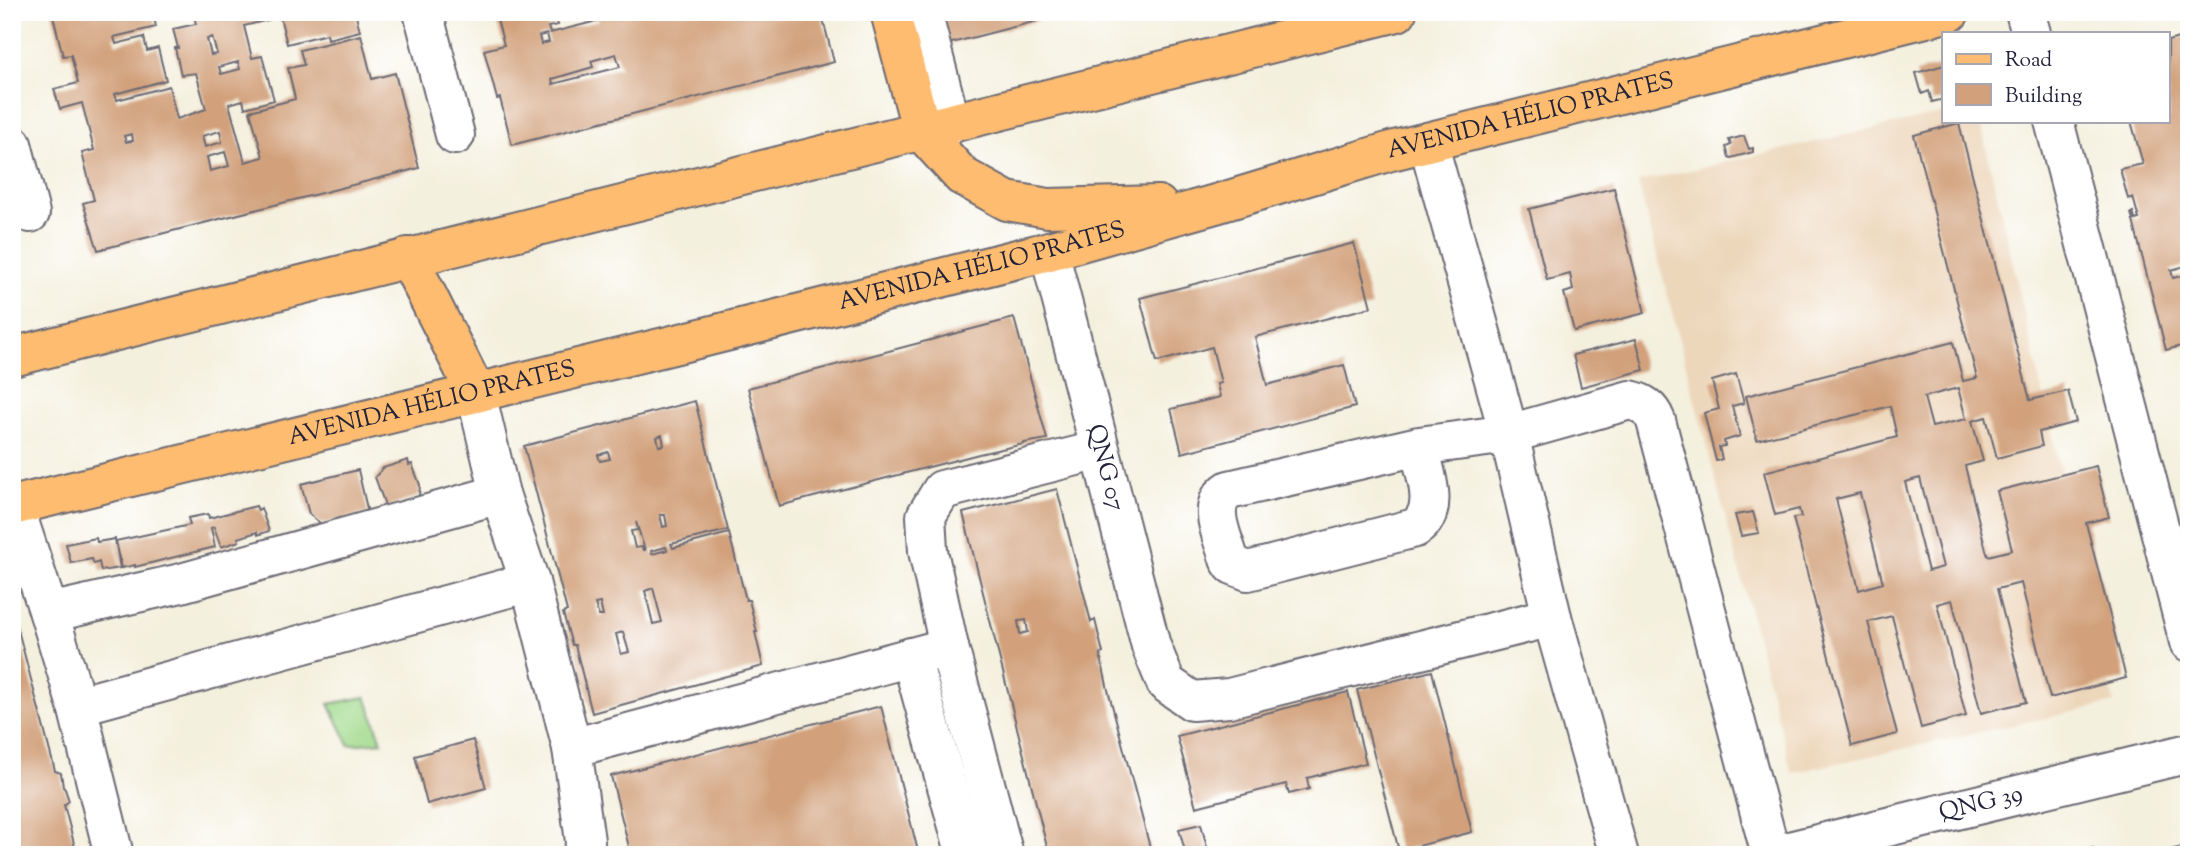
<svg xmlns="http://www.w3.org/2000/svg" width="2201" height="867" font-family="'Sorts Mill Goudy',serif">
  <style>
    .built { fill: #edd7bb }
    .green { fill: #a1da8c; stroke: #627e64; stroke-width: 2 }
    .building { fill: #d2a17b; fill-rule: evenodd }
    .lines { fill: none; stroke-linecap: round; stroke-linejoin: round }
    .minor-casing { stroke: #6c6a74; stroke-width: 42 }
    .major-casing { stroke: #6c6a74; stroke-width: 42 }
    .minor { stroke: #fff; stroke-width: 38 }
    .major { stroke: #fdbc70; stroke-width: 38 }
    .labels { text-anchor: middle; dominant-baseline: central; stroke-width: 5; stroke-linejoin: round; paint-order: stroke }
    .street-label { font-size: 24px; fill: #22223b; stroke: #fff }
  </style>
  <rect width="100%" height="100%" fill="#fff"/>
  <filter id="ink" filterUnits="userSpaceOnUse"><feTurbulence type="fractalNoise" baseFrequency=".0143" numOctaves="2"/><feDisplacementMap in="SourceGraphic" scale="14" xChannelSelector="R" yChannelSelector="G"/><feConvolveMatrix kernelMatrix="1 2 1 2 8 2 1 2 1" color-interpolation-filters="sRGB"/></filter>
  <filter id="wash" filterUnits="userSpaceOnUse"><feTurbulence type="fractalNoise" baseFrequency=".00686" numOctaves="4" result="noise"/><feDisplacementMap in="SourceGraphic" scale="28" xChannelSelector="R" yChannelSelector="G"/><feGaussianBlur stdDeviation="1.57" result="paint"/><feColorMatrix in="noise" values="0 0 0 0 0 0 0 0 0 0 0 0 0 0 0 0 0 1.4 0 .05"/><feComposite in="paint" operator="in"/></filter>
  <g filter="url(#wash)">
    <rect width="100%" height="100%" fill="#f4f0de"/>
    <path class="built" d="M 1944,113 L 1944,121 L 1980,121 L 2114,703 L 1792,773 L 1638,182 Z"/>
    <path class="green" d="M 366,697 L 382,742 L 349,745 L 329,704 Z"/>
    <g id="blocks">
      <path class="building" d="M 52,12 L 153,12 L 156,27 L 114,37 L 116,44 L 144,37 L 147,51 L 158,48 L 166,80 L 115,94 L 117,100 L 169,86 L 177,119 L 206,109 L 196,73 L 181,75 L 175,48 L 178,48 L 173,29 L 196,24 L 193,12 L 225,12 L 227,16 L 235,12 L 355,12 L 360,31 L 328,39 L 327,34 L 287,44 L 280,17 L 244,26 L 252,58 L 262,56 L 274,100 L 245,108 L 243,100 L 229,104 L 245,162 L 263,157 L 250,111 L 295,99 L 288,68 L 304,65 L 300,50 L 361,35 L 372,79 L 395,73 L 419,168 L 98,250 L 83,203 L 94,200 L 82,153 L 94,150 L 82,103 L 60,109 L 54,89 L 78,83 L 71,55 L 63,56 ZM 212,37 L 217,54 L 211,55 L 207,39 ZM 238,62 L 240,69 L 221,74 L 219,67 ZM 220,131 L 222,142 L 205,147 L 202,136 ZM 132,134 L 133,141 L 126,142 L 124,136 ZM 225,152 L 229,166 L 210,171 L 207,157 Z
        M 495,12 L 821,12 L 834,62 L 512,145 L 500,98 L 497,99 L 484,50 L 504,45 ZM 576,14 L 577,19 L 595,14 L 597,21 L 550,33 L 548,27 L 558,25 L 556,19 ZM 547,34 L 549,42 L 541,44 L 539,36 ZM 616,54 L 620,67 L 553,84 L 552,79 L 593,67 L 591,61 Z
        M 936,12 L 1035,12 L 1037,21 L 944,45 Z
        M 2189,35 L 2189,265 L 2171,270 L 2173,278 L 2189,274 L 2189,344 L 2166,350 L 2131,213 L 2133,212 L 2135,220 L 2139,219 L 2133,197 L 2128,199 L 2120,169 L 2143,164 L 2131,121 L 2168,121 L 2168,41 Z
        M 1944,65 L 1944,99 L 1932,102 L 1929,91 L 1922,94 L 1916,73 Z
        M 1959,123 L 2030,400 L 2068,391 L 2076,422 L 2039,432 L 2042,446 L 1997,458 L 1986,417 L 1972,421 L 1983,461 L 1965,466 L 1986,550 L 1988,556 L 2012,550 L 1997,491 L 2096,466 L 2109,517 L 2086,523 L 2126,678 L 2050,698 L 2021,583 L 1997,589 L 2026,702 L 1981,713 L 1952,600 L 1937,604 L 1966,716 L 1921,728 L 1892,616 L 1868,622 L 1897,734 L 1852,746 L 1793,518 L 1801,517 L 1799,509 L 1775,515 L 1764,472 L 1897,437 L 1890,406 L 1757,440 L 1746,396 L 1953,342 L 1963,381 L 1977,378 L 1914,135 ZM 1958,388 L 1966,419 L 1932,427 L 1924,397 ZM 1920,478 L 1943,567 L 1928,571 L 1905,482 ZM 1860,493 L 1883,583 L 1859,590 L 1836,499 Z
        M 1744,136 L 1749,149 L 1753,148 L 1753,152 L 1731,158 L 1729,157 L 1726,147 L 1731,145 L 1729,140 Z
        M 1614,188 L 1645,313 L 1574,331 L 1564,293 L 1573,290 L 1570,274 L 1547,280 L 1529,209 Z
        M 1354,243 L 1371,307 L 1255,337 L 1267,385 L 1344,365 L 1355,407 L 1182,453 L 1171,409 L 1220,397 L 1217,384 L 1221,383 L 1212,347 L 1157,362 L 1140,298 Z
        M 1014,318 L 1047,439 L 1024,443 L 1024,444 L 979,454 L 779,506 L 748,388 Z
        M 1636,339 L 1644,370 L 1581,387 L 1573,355 Z
        M 1736,374 L 1744,403 L 1732,406 L 1740,436 L 1724,441 L 1725,446 L 1719,447 L 1722,459 L 1716,461 L 1704,413 L 1719,409 L 1712,381 Z
        M 695,401 L 728,530 L 671,544 L 673,548 L 729,533 L 746,600 L 749,600 L 757,632 L 755,632 L 763,666 L 592,713 L 575,645 L 572,645 L 563,613 L 567,611 L 524,446 ZM 662,435 L 664,445 L 659,446 L 657,437 ZM 608,452 L 610,459 L 600,461 L 598,455 ZM 660,515 L 665,515 L 667,526 L 663,527 ZM 636,522 L 645,550 L 643,550 L 642,547 L 635,548 L 631,531 L 638,530 ZM 666,547 L 667,550 L 652,554 L 651,551 ZM 653,588 L 662,622 L 653,624 L 645,591 ZM 600,603 L 603,616 L 599,616 L 595,604 ZM 623,632 L 629,652 L 621,654 L 616,634 Z
        M 408,460 L 409,465 L 412,464 L 420,485 L 419,496 L 386,508 L 375,477 L 383,468 Z
        M 358,470 L 368,513 L 321,524 L 309,514 L 301,484 Z
        M 1057,489 L 1091,622 L 1095,620 L 1103,653 L 1100,654 L 1108,690 L 1152,855 L 1049,855 L 963,513 ZM 1026,620 L 1028,632 L 1020,634 L 1018,621 Z
        M 256,506 L 258,510 L 261,508 L 269,531 L 258,535 L 257,532 L 238,538 L 239,541 L 221,547 L 214,527 L 211,528 L 215,547 L 135,567 L 135,565 L 122,568 L 116,541 L 190,525 L 188,518 L 208,514 L 209,518 Z
        M 1753,512 L 1759,533 L 1741,536 L 1735,515 Z
        M 96,538 L 97,542 L 115,539 L 120,568 L 101,571 L 99,562 L 94,564 L 92,559 L 71,563 L 66,544 Z
        M 12,607 L 55,771 L 61,773 L 63,787 L 65,789 L 69,801 L 64,805 L 77,855 L 12,855 Z
        M 1432,671 L 1472,832 L 1399,851 L 1357,690 Z
        M 1348,692 L 1366,763 L 1307,778 L 1309,789 L 1289,794 L 1286,784 L 1196,807 L 1177,736 Z
        M 881,706 L 919,855 L 631,855 L 611,776 Z
        M 473,740 L 486,788 L 427,804 L 415,756 Z
        M 1201,824 L 1209,855 L 1186,855 L 1179,829 Z
        M 2189,845 L 2189,855 L 2155,855 L 2155,854 Z
        M 2093,848 L 2095,855 L 2071,855 L 2070,854 Z"/>
    </g>
  </g>
  <g filter="url(#ink)">
    <use href="#blocks" fill-opacity="0" stroke="#6c6a74" stroke-width="2"/>
    <g class="lines">
      <g class="minor-casing">
        <g id="minor">
          <path d="M 423,12 L 455,135"/>
          <path d="M 922,12 L 951,124"/>
          <path d="M 2025,12 L 2031,33"/>
          <path d="M 2054,121 L 2189,642"/>
          <path d="M 1428,142 L 1509,434 L 1552,617 L 1619,855"/>
          <path d="M 12,144 L 30,213"/>
          <path id="s1" d="M 1049,251 L 1151,646 L 1166,683 L 1192,701 L 1229,698 L 1552,617"/>
          <path d="M 476,393 L 500,494 L 530,582 L 572,748 L 949,647"/>
          <path d="M 1419,446 C 1424,472 1442,510 1415,528 L 1248,571 L 1233,565 L 1229,559 C 1223,537 1205,505 1229,490 L 1419,446 L 1509,434 L 1630,400 C 1643,403 1651,408 1656,421 L 1771,855"/>
          <path d="M 14,506 L 49,613 L 77,706 L 114,855"/>
          <path d="M 49,613 L 181,583 L 500,494"/>
          <path d="M 911,657 L 966,855"/>
          <path d="M 77,706 L 530,582"/>
          <path d="M 572,748 L 585,841 L 584,855"/>
          <path d="M 1004,855 L 949,647 L 928,551 L 926,516 L 942,490 L 1100,450"/>
          <path id="s2" d="M 1773,855 L 2189,753"/>
        </g>
      </g>
      <g class="major-casing">
        <g id="major">
          <path d="M 890,12 L 922,132 L 962,176 L 1007,201 L 1048,208 L 1158,205"/>
          <path d="M 408,257 L 476,393"/>
          <path d="M 12,357 C 474,240 937,130 1397,12"/>
          <path id="s3" d="M 12,506 L 681,343 L 1049,251 L 1219,203 L 1391,151 L 1950,12"/>
        </g>
      </g>
      <use href="#minor" class="minor"/>
      <use href="#major" class="major"/>
    </g>
  </g>
  <g class="labels">
    <g class="street-label">
      <text stroke="none"><textPath href="#s3" startOffset="1568">AVENIDA HÉLIO PRATES</textPath></text>
      <text stroke="none"><textPath href="#s3" startOffset="999">AVENIDA HÉLIO PRATES</textPath></text>
      <text stroke="none"><textPath href="#s3" startOffset="432">AVENIDA HÉLIO PRATES</textPath></text>
      <text stroke="none"><textPath href="#s1" startOffset="224">QNG 07</textPath></text>
      <text stroke="none"><textPath href="#s2" startOffset="214">QNG 39</textPath></text>
    </g>
  </g>
  <rect width="2201" height="867" fill="none" stroke="#fff" stroke-width="42"/>
  <rect x="1942" y="32" width="228" height="91" fill="#ffffff" stroke="#a7a7b1" stroke-width="2"/>
  <rect x="1956" y="54" width="35" height="10" fill="#fdbc70" stroke="#a7a7b1" stroke-width="2"/>
  <text x="2005" y="66" font-size="21" fill="#22223b">Road</text>
  <rect x="1956" y="84" width="35" height="21" fill="#d2a17b" stroke="#a7a7b1" stroke-width="2"/>
  <text x="2005" y="102" font-size="21" fill="#22223b">Building</text>
</svg>
